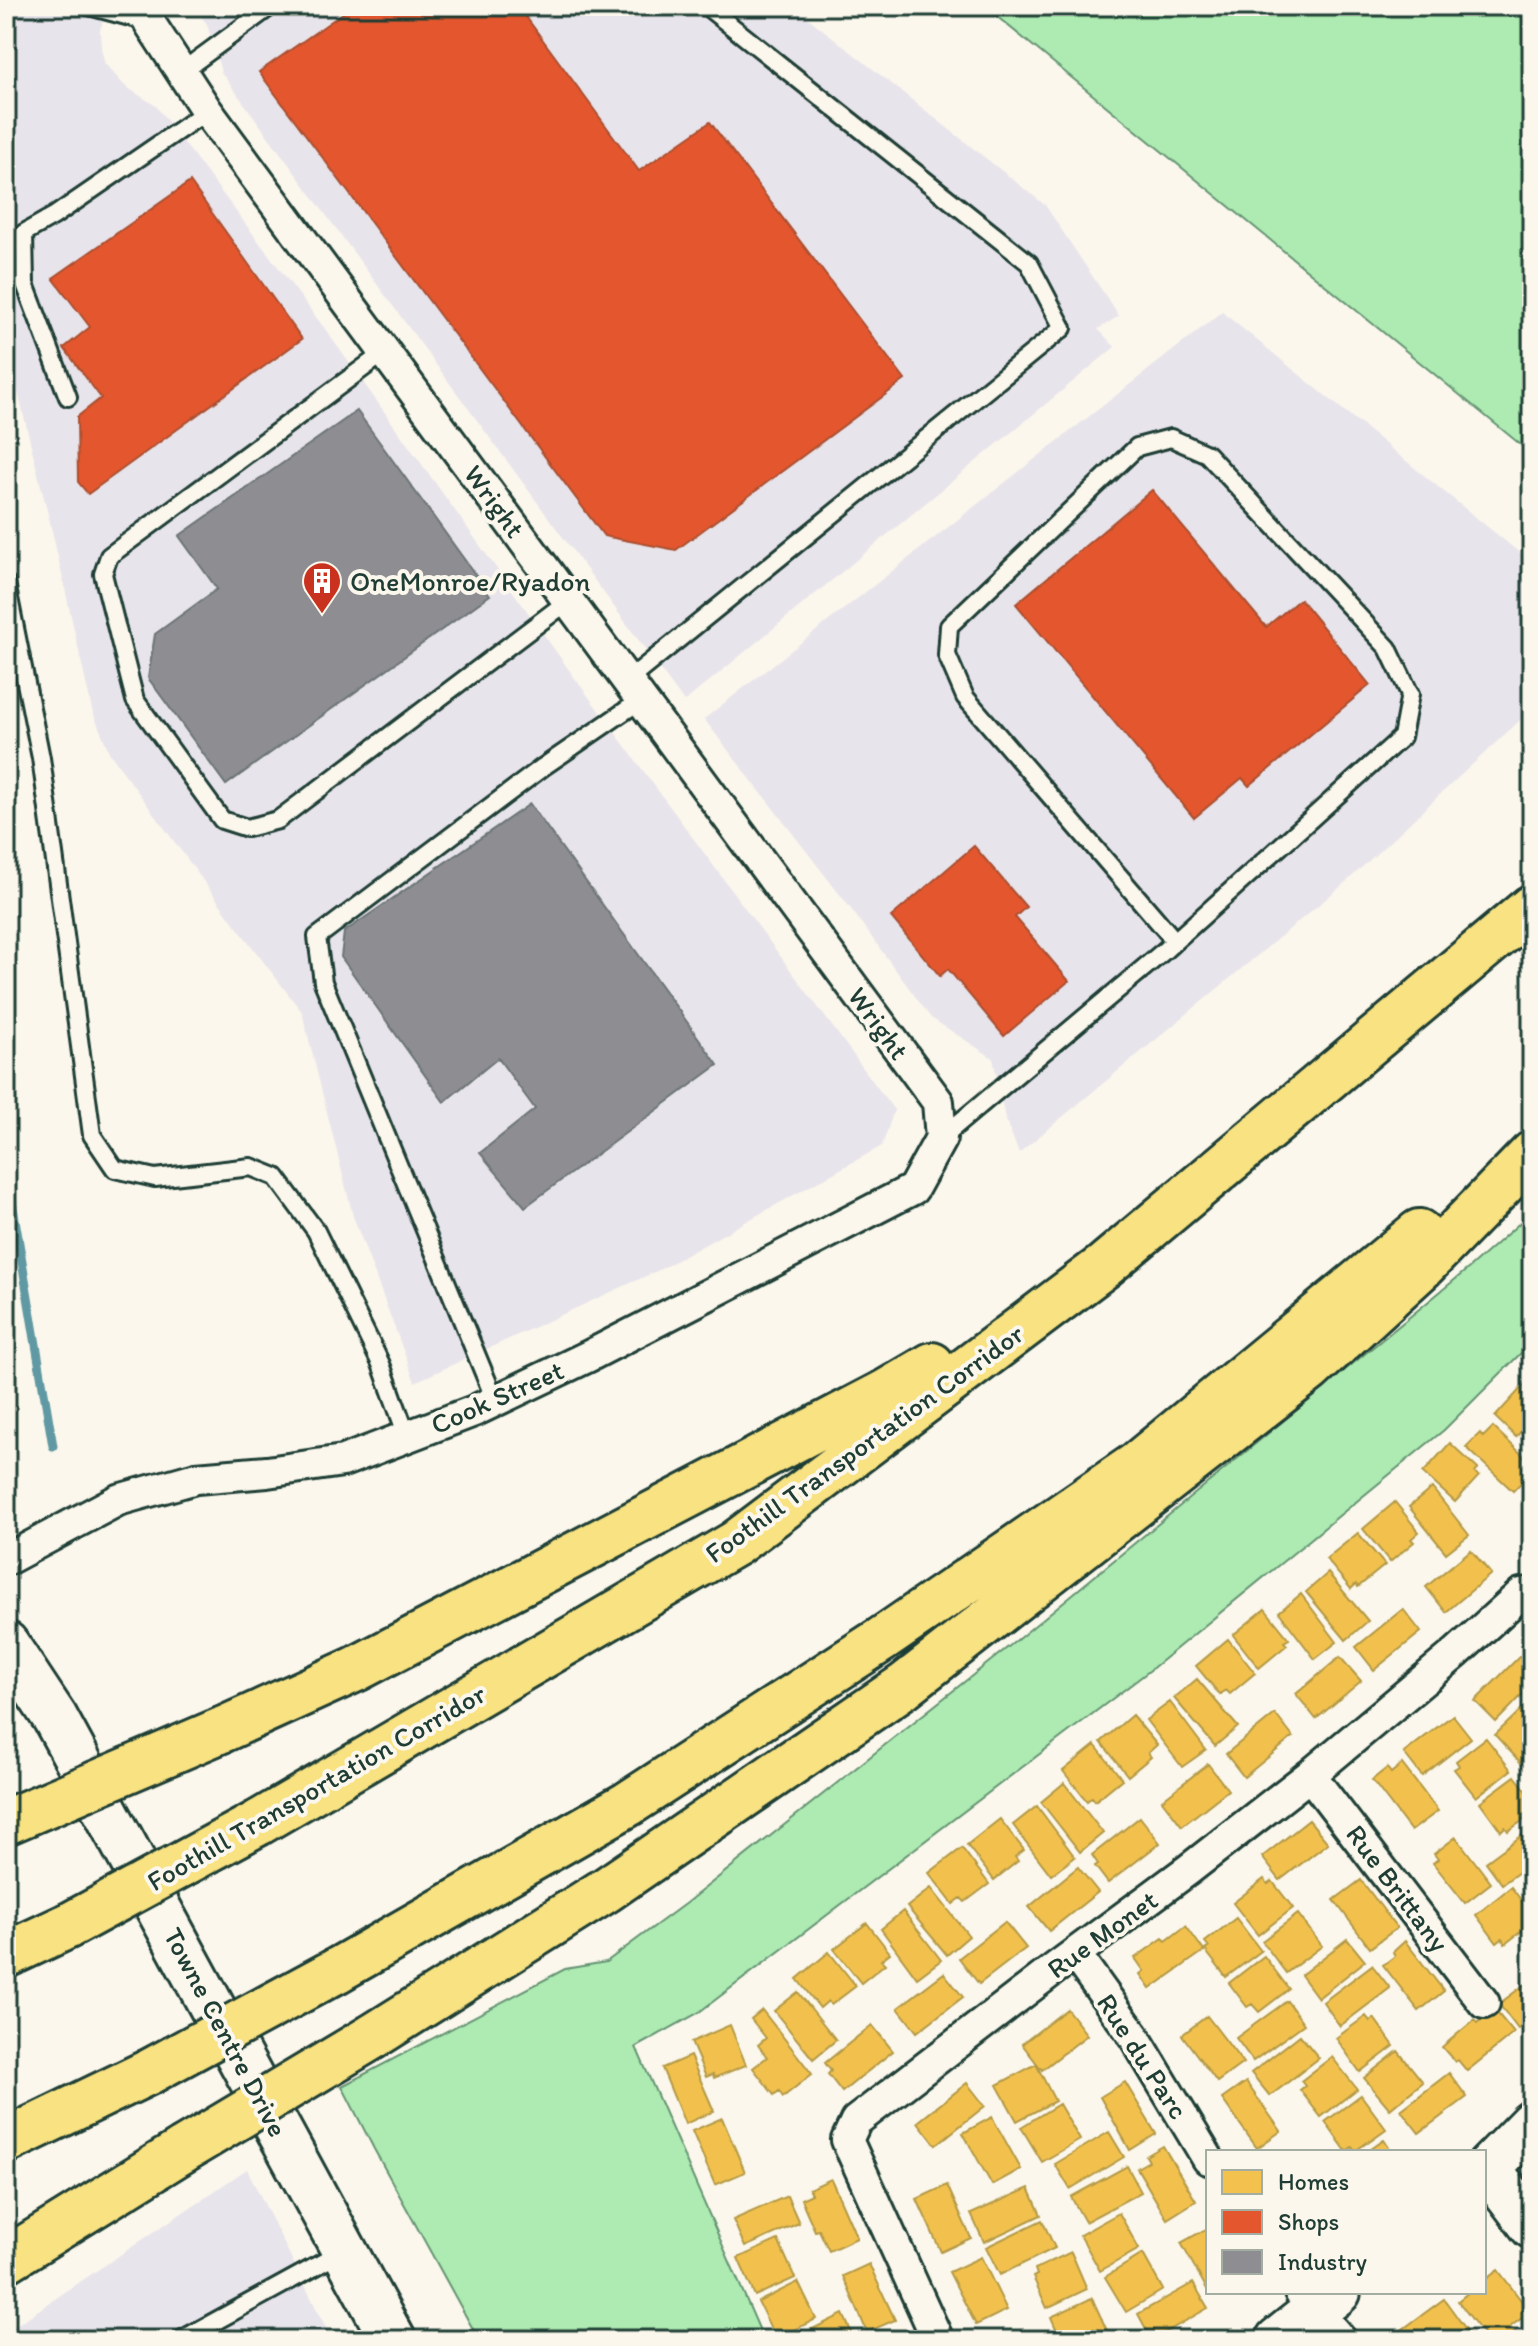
<svg xmlns="http://www.w3.org/2000/svg" width="1538" height="2346" font-family="Itim,sans-serif">
  <style>
    .built { fill: #e8e4eb }
    .green { fill: #adebb2; stroke: #669473; stroke-width: 2 }
    .homes { fill: #f2c14e; stroke: #b39946; stroke-width: 2 }
    .shops { fill: #e4572e; stroke: #a94f30; stroke-width: 2 }
    .industry { fill: #8d8d92; stroke: #6c7576; stroke-width: 2 }
    .lines { fill: none; stroke-linecap: round; stroke-linejoin: round }
    .stream { stroke: #6099a3; stroke-width: 9 }
    .lane-casing { stroke: #1f3d34; stroke-width: 22 }
    .street-casing { stroke: #1f3d34; stroke-width: 36 }
    .secondary-casing { stroke: #1f3d34; stroke-width: 50 }
    .highway-casing { stroke: #1f3d34; stroke-width: 50 }
    .lane { stroke: #fbf7ec; stroke-width: 16 }
    .street { stroke: #fbf7ec; stroke-width: 30 }
    .secondary { stroke: #fbf7ec; stroke-width: 44 }
    .highway { stroke: #f8e281; stroke-width: 44 }
    .highway-bridge-casing { stroke: #1f3d34; stroke-width: 50; stroke-linecap: butt }
    .highway-bridge { stroke: #f8e281; stroke-width: 44 }
    .labels { text-anchor: middle; dominant-baseline: central; stroke-width: 8; stroke-linejoin: round; paint-order: stroke }
    .street-label { font-size: 28px; fill: #1f3d34; stroke: #fbf7ec }
    .poi-label { font-size: 28px; fill: #1f3d34; stroke: #fbf7ec; text-anchor: start }
  </style>
  <rect width="100%" height="100%" fill="#fbf7ec"/>
  <filter id="ink" filterUnits="userSpaceOnUse"><feTurbulence type="fractalNoise" baseFrequency=".0125" numOctaves="2"/><feDisplacementMap in="SourceGraphic" scale="16" xChannelSelector="R" yChannelSelector="G"/><feConvolveMatrix kernelMatrix="1 2 1 2 8 2 1 2 1" color-interpolation-filters="sRGB"/></filter>
  <g filter="url(#ink)">
    <path class="built" d="M 6,6 L 112,6 L 105,15 L 100,30 L 101,48 L 105,64 L 125,86 L 156,106 L 325,329 L 577,681 L 894,1110 L 882,1146 L 659,1270 L 415,1382 L 353,1216 L 302,1012 L 237,927 L 110,754 L 92,710 L 53,535 L 6,343 Z
      M 193,6 L 793,6 L 1045,205 L 1119,316 L 1098,329 L 1115,347 L 684,702 L 221,72 L 207,24 Z
      M 1222,312 L 1526,558 L 1532,570 L 1532,709 L 1345,883 L 1019,1153 L 1005,1118 L 993,1058 L 931,1018 L 848,905 L 704,719 Z
      M 247,2169 L 332,2340 L 6,2340 L 6,2332 Z"/>
    <path class="green" d="M 984,6 L 1532,6 L 1532,454 Z
      M 1532,1212 L 1532,1342 L 1444,1430 L 1149,1671 L 698,2013 L 636,2047 L 764,2340 L 479,2340 L 374,2149 L 342,2086 L 565,1969 L 606,1962 L 686,1903 L 1017,1640 L 1469,1268 Z"/>
    <path class="homes" d="M 1532,1376 L 1532,1419 L 1516,1437 L 1495,1417 Z
      M 1493,1427 L 1532,1464 L 1532,1471 L 1513,1491 L 1466,1447 L 1480,1433 L 1483,1437 Z
      M 1450,1443 L 1478,1469 L 1475,1473 L 1479,1476 L 1455,1502 L 1423,1473 Z
      M 1432,1488 L 1469,1535 L 1446,1553 L 1409,1507 Z
      M 1395,1502 L 1419,1532 L 1411,1539 L 1414,1542 L 1390,1562 L 1363,1529 Z
      M 1358,1533 L 1385,1565 L 1358,1587 L 1356,1584 L 1351,1589 L 1326,1559 Z
      M 1471,1550 L 1491,1574 L 1446,1612 L 1426,1587 Z
      M 1328,1573 L 1368,1621 L 1346,1640 L 1306,1592 Z
      M 1301,1594 L 1337,1642 L 1315,1659 L 1279,1612 Z
      M 1265,1609 L 1289,1639 L 1284,1642 L 1287,1645 L 1259,1668 L 1233,1635 Z
      M 1403,1609 L 1421,1632 L 1374,1670 L 1356,1647 Z
      M 1228,1639 L 1255,1673 L 1230,1694 L 1226,1690 L 1220,1695 L 1196,1666 Z
      M 1520,1656 L 1532,1668 L 1532,1685 L 1496,1722 L 1475,1701 Z
      M 1340,1657 L 1361,1681 L 1316,1719 L 1296,1694 Z
      M 1197,1679 L 1238,1727 L 1215,1746 L 1174,1698 Z
      M 1170,1702 L 1206,1750 L 1182,1767 L 1146,1720 Z
      M 1522,1709 L 1526,1713 L 1529,1709 L 1532,1712 L 1532,1757 L 1523,1765 L 1495,1735 Z
      M 1275,1714 L 1293,1737 L 1244,1777 L 1226,1754 Z
      M 1132,1715 L 1157,1745 L 1148,1753 L 1151,1757 L 1128,1776 L 1101,1742 Z
      M 1453,1715 L 1471,1738 L 1422,1776 L 1404,1753 Z
      M 1486,1738 L 1511,1770 L 1476,1797 L 1454,1769 L 1459,1766 L 1456,1761 Z
      M 1095,1745 L 1122,1779 L 1095,1801 L 1092,1797 L 1087,1801 L 1063,1771 Z
      M 1208,1764 L 1228,1790 L 1182,1826 L 1162,1800 Z
      M 1402,1764 L 1438,1811 L 1411,1831 L 1372,1780 L 1387,1768 L 1391,1773 Z
      M 1515,1776 L 1532,1798 L 1532,1814 L 1508,1831 L 1505,1827 L 1501,1831 L 1480,1802 Z
      M 1064,1783 L 1103,1833 L 1080,1852 L 1041,1802 Z
      M 1037,1806 L 1075,1857 L 1051,1875 L 1013,1825 Z
      M 1140,1817 L 1160,1843 L 1108,1883 L 1095,1866 L 1098,1864 L 1092,1855 Z
      M 1000,1819 L 1024,1850 L 1015,1857 L 1018,1861 L 994,1880 L 967,1845 Z
      M 1309,1820 L 1328,1843 L 1280,1880 L 1262,1857 Z
      M 1532,1828 L 1532,1863 L 1502,1884 L 1486,1862 Z
      M 1456,1837 L 1491,1883 L 1465,1903 L 1433,1863 L 1438,1859 L 1434,1854 Z
      M 962,1848 L 989,1884 L 965,1902 L 961,1898 L 953,1904 L 929,1873 Z
      M 1078,1867 L 1098,1892 L 1049,1931 L 1029,1907 Z
      M 1264,1879 L 1268,1884 L 1272,1881 L 1293,1908 L 1258,1935 L 1233,1903 Z
      M 1361,1880 L 1397,1928 L 1370,1948 L 1334,1900 Z
      M 1511,1887 L 1532,1914 L 1532,1923 L 1505,1944 L 1502,1939 L 1497,1943 L 1476,1915 Z
      M 931,1888 L 969,1936 L 947,1955 L 907,1907 Z
      M 903,1911 L 941,1960 L 917,1978 L 881,1929 Z
      M 1298,1914 L 1322,1946 L 1286,1973 L 1262,1941 Z
      M 1236,1918 L 1261,1951 L 1226,1977 L 1205,1950 L 1209,1947 L 1205,1942 Z
      M 1005,1922 L 1026,1948 L 979,1984 L 959,1958 Z
      M 867,1923 L 890,1953 L 881,1960 L 885,1964 L 861,1983 L 834,1949 Z
      M 1186,1926 L 1204,1951 L 1150,1989 L 1140,1974 L 1144,1971 L 1135,1958 L 1163,1938 L 1166,1941 Z
      M 1347,1939 L 1365,1961 L 1318,1998 L 1301,1975 Z
      M 1405,1941 L 1444,1991 L 1419,2011 L 1383,1965 L 1395,1956 L 1393,1952 Z
      M 829,1952 L 856,1986 L 831,2005 L 828,2001 L 820,2008 L 797,1979 Z
      M 1264,1956 L 1289,1989 L 1259,2012 L 1252,2004 L 1247,2007 L 1229,1983 Z
      M 1372,1965 L 1390,1988 L 1340,2026 L 1323,2002 Z
      M 944,1973 L 963,1997 L 917,2032 L 898,2008 Z
      M 1532,1979 L 1532,2019 L 1518,2029 L 1499,2004 Z
      M 798,1992 L 836,2040 L 813,2059 L 774,2011 Z
      M 1287,2001 L 1304,2024 L 1253,2061 L 1236,2038 Z
      M 1067,2009 L 1087,2035 L 1042,2070 L 1022,2044 Z
      M 1494,2009 L 1514,2033 L 1467,2071 L 1458,2060 L 1455,2062 L 1442,2047 L 1474,2020 L 1477,2023 Z
      M 762,2010 L 812,2074 L 783,2097 L 779,2091 L 774,2095 L 753,2068 L 767,2057 L 758,2045 L 766,2038 L 751,2019 Z
      M 1207,2016 L 1243,2063 L 1217,2082 L 1182,2035 Z
      M 1366,2016 L 1370,2021 L 1374,2018 L 1394,2046 L 1360,2072 L 1336,2038 Z
      M 730,2025 L 746,2065 L 714,2078 L 713,2074 L 706,2077 L 691,2042 Z
      M 872,2025 L 893,2051 L 842,2092 L 828,2074 L 831,2071 L 825,2063 Z
      M 1300,2035 L 1319,2058 L 1270,2096 L 1251,2073 Z
      M 1398,2051 L 1423,2082 L 1390,2109 L 1364,2078 Z
      M 690,2056 L 714,2111 L 685,2124 L 662,2068 Z
      M 1332,2057 L 1357,2089 L 1321,2117 L 1300,2090 L 1305,2086 L 1301,2081 Z
      M 1036,2064 L 1055,2101 L 1017,2121 L 997,2085 Z
      M 1449,2073 L 1467,2097 L 1419,2133 L 1401,2110 Z
      M 1125,2082 L 1156,2134 L 1130,2150 L 1100,2097 Z
      M 1246,2082 L 1281,2131 L 1257,2148 L 1222,2099 Z
      M 967,2083 L 985,2106 L 936,2145 L 918,2122 Z
      M 1361,2095 L 1386,2129 L 1355,2151 L 1352,2147 L 1346,2151 L 1325,2122 Z
      M 1059,2104 L 1080,2140 L 1042,2162 L 1021,2127 Z
      M 992,2117 L 1021,2169 L 992,2185 L 963,2133 Z
      M 722,2118 L 745,2172 L 715,2185 L 692,2131 Z
      M 1109,2132 L 1124,2157 L 1070,2189 L 1055,2164 Z
      M 1384,2140 L 1392,2152 L 1367,2152 Z
      M 1163,2146 L 1196,2201 L 1167,2219 L 1137,2168 L 1149,2161 L 1146,2156 Z
      M 1127,2166 L 1141,2192 L 1085,2222 L 1071,2197 Z
      M 831,2179 L 857,2238 L 829,2251 L 819,2230 L 815,2231 L 801,2199 L 812,2194 L 809,2189 Z
      M 947,2185 L 971,2238 L 941,2252 L 917,2199 Z
      M 1029,2188 L 1041,2215 L 984,2242 L 971,2214 Z
      M 787,2196 L 799,2223 L 745,2247 L 733,2220 Z
      M 1119,2213 L 1139,2249 L 1100,2271 L 1080,2235 Z
      M 1042,2220 L 1055,2248 L 1000,2275 L 986,2247 Z
      M 1208,2228 L 1208,2291 L 1181,2243 Z
      M 778,2240 L 795,2278 L 755,2296 L 738,2258 Z
      M 1071,2252 L 1087,2289 L 1047,2308 L 1033,2277 L 1037,2275 L 1035,2269 Z
      M 1143,2254 L 1163,2290 L 1126,2312 L 1105,2277 Z
      M 981,2257 L 1007,2310 L 976,2325 L 949,2272 Z
      M 869,2264 L 895,2320 L 867,2332 L 843,2276 Z
      M 1498,2270 L 1530,2312 L 1510,2327 L 1518,2338 L 1515,2340 L 1488,2340 L 1458,2301 L 1469,2292 L 1484,2292 L 1484,2281 Z
      M 798,2282 L 816,2319 L 776,2339 L 758,2302 Z
      M 1193,2283 L 1208,2308 L 1152,2340 L 1138,2314 Z
      M 1092,2298 L 1109,2335 L 1098,2340 L 1061,2340 L 1051,2317 Z
      M 1444,2299 L 1473,2339 L 1411,2340 L 1403,2329 Z
      M 843,2314 L 855,2340 L 790,2340 Z"/>
    <path class="shops" d="M 353,6 L 518,6 L 639,171 L 710,122 L 905,380 L 676,550 L 604,536 L 259,72 Z
      M 190,182 L 302,339 L 88,494 L 78,482 L 77,417 L 101,398 L 64,348 L 90,327 L 53,278 Z
      M 1152,490 L 1266,627 L 1300,599 L 1370,685 L 1249,786 L 1242,778 L 1194,818 L 1016,604 Z
      M 974,846 L 1026,907 L 1015,917 L 1069,981 L 1004,1036 L 948,969 L 940,976 L 891,917 Z"/>
    <path class="industry" d="M 357,411 L 490,595 L 226,785 L 148,678 L 155,634 L 217,589 L 179,536 Z
      M 530,804 L 718,1065 L 525,1207 L 480,1153 L 535,1109 L 498,1058 L 444,1102 L 341,957 L 344,932 Z"/>
    <g class="lines">
      <path class="stream" d="M 6,1166 L 53,1446"/>
      <g class="lane-casing">
        <path id="lane" d="M 89,6 L 149,22 L 147,6
          M 181,72 L 271,6
          M 385,352 L 109,556 L 103,574 L 135,700 L 222,820 L 247,828 L 278,820 L 568,601
          M 68,397 L 25,284 L 24,233 L 54,216 L 207,111
          M 6,583 L 41,758 L 92,1135 L 115,1169 L 155,1178 L 251,1167 L 276,1177 L 316,1231 L 381,1364 L 407,1436
          M 627,681 L 1063,328 L 1029,263 L 706,6
          M 941,1138 L 1164,951 L 1402,737 L 1410,694 L 1388,648 L 1207,454 L 1171,438 L 1137,447 L 949,626 L 947,655 L 965,697 L 1175,941
          M 495,1400 L 323,982 L 317,937 L 543,767 L 641,700
          M 181,2340 L 342,2252"/>
      </g>
      <g class="street-casing">
        <path id="street" d="M 6,1560 L 118,1500 L 196,1478 L 267,1472 L 343,1461 L 474,1411 L 589,1356 L 913,1189 L 941,1138 L 938,1102 L 207,111 L 149,22
          M 1310,1775 L 1484,2003
          M 1075,1954 L 1134,2036 L 1208,2159
          M 1300,2292 L 1341,2340
          M 938,2340 L 847,2140 L 856,2121 L 1054,1969 L 1188,1870 L 1310,1775 L 1456,1653 L 1521,1594 L 1532,1593"/>
      </g>
      <g class="secondary-casing">
        <path id="secondary" d="M 6,1644 L 55,1718 L 393,2340
          M 1488,2168 L 1532,2226
          M 1484,2172 L 1532,2123
          M 1278,2340 L 1338,2292"/>
      </g>
      <g class="highway-casing">
        <path id="highway" d="M 224,1729 L 356,1669 L 886,1392 L 932,1365
          M 258,1823 L 736,1543 L 1104,1266 L 1532,907
          M 6,1955 L 68,1926
          M 336,1971 L 628,1804 L 881,1640 L 1136,1465 L 1419,1232
          M 372,2037 L 606,1890 L 904,1686 L 1309,1370 L 1421,1268 L 1532,1154
          M 6,2141 L 149,2072
          M 6,2260 L 183,2150"/>
      </g>
      <use href="#lane" class="lane"/>
      <use href="#street" class="street"/>
      <use href="#secondary" class="secondary"/>
      <use href="#highway" class="highway"/>
      <g class="highway-bridge-casing">
        <path id="highway-bridge" d="M 6,1822 L 224,1729
          M 68,1926 L 258,1823
          M 149,2072 L 336,1971
          M 183,2150 L 372,2037"/>
      </g>
      <use href="#highway-bridge" class="highway-bridge"/>
    </g>
  </g>
  <defs>
    <g id="building-pin" transform="scale(2)"><path d="M0 17L-7.5 6A9.5 9.5 0 1 1 7.5 6Z" fill="#c8321e" stroke="#fbf7ec"/><path d="M-4-6H4V6H1V3H-1V6H-4ZM-2.5-4.3h1.7v1.8h-1.7ZM.8-4.3h1.7v1.8H.8ZM-2.5-1h1.7V.8h-1.7ZM.8-1h1.7V.8H.8Z" fill="#fff"/></g>
  </defs>
  <g fill-rule="evenodd">
    <use href="#building-pin" x="322" y="581"/>
  </g>
  <g class="labels">
    <g class="street-label">
      <text transform="translate(495 501) rotate(54)">Wright</text>
      <text transform="translate(879 1023) rotate(54)">Wright</text>
      <text transform="translate(497 1397) rotate(-24)">Cook Street</text>
      <text transform="translate(864 1443) rotate(-36)">Foothill Transportation Corridor</text>
      <text transform="translate(316 1787) rotate(-30)">Foothill Transportation Corridor</text>
      <text transform="translate(1398 1888) rotate(53)">Rue Brittany</text>
      <text transform="translate(1102 1934) rotate(-36)">Rue Monet</text>
      <text transform="translate(226 2032) rotate(62)">Towne Centre Drive</text>
      <text transform="translate(1143 2056) rotate(57)">Rue du Parc</text>
    </g>
    <g class="poi-label">
      <text x="350" y="581">OneMonroe/Ryadon</text>
    </g>
  </g>
  <rect width="1538" height="2346" fill="none" stroke="#fbf7ec" stroke-width="32"/>
  <rect x="16" y="16" width="1506" height="2314" fill="none" stroke="#1f3d34" stroke-width="3" filter="url(#ink)"/>
  <rect x="1206" y="2150" width="280" height="144" fill="#fbf7ec" stroke="#a3ada2" stroke-width="2"/>
  <rect x="1222" y="2170" width="40" height="24" fill="#f2c14e" stroke="#a3ada2" stroke-width="2"/>
  <text x="1278" y="2190" font-size="24" fill="#1f3d34">Homes</text>
  <rect x="1222" y="2210" width="40" height="24" fill="#e4572e" stroke="#a3ada2" stroke-width="2"/>
  <text x="1278" y="2230" font-size="24" fill="#1f3d34">Shops</text>
  <rect x="1222" y="2250" width="40" height="24" fill="#8d8d92" stroke="#a3ada2" stroke-width="2"/>
  <text x="1278" y="2270" font-size="24" fill="#1f3d34">Industry</text>
</svg>
